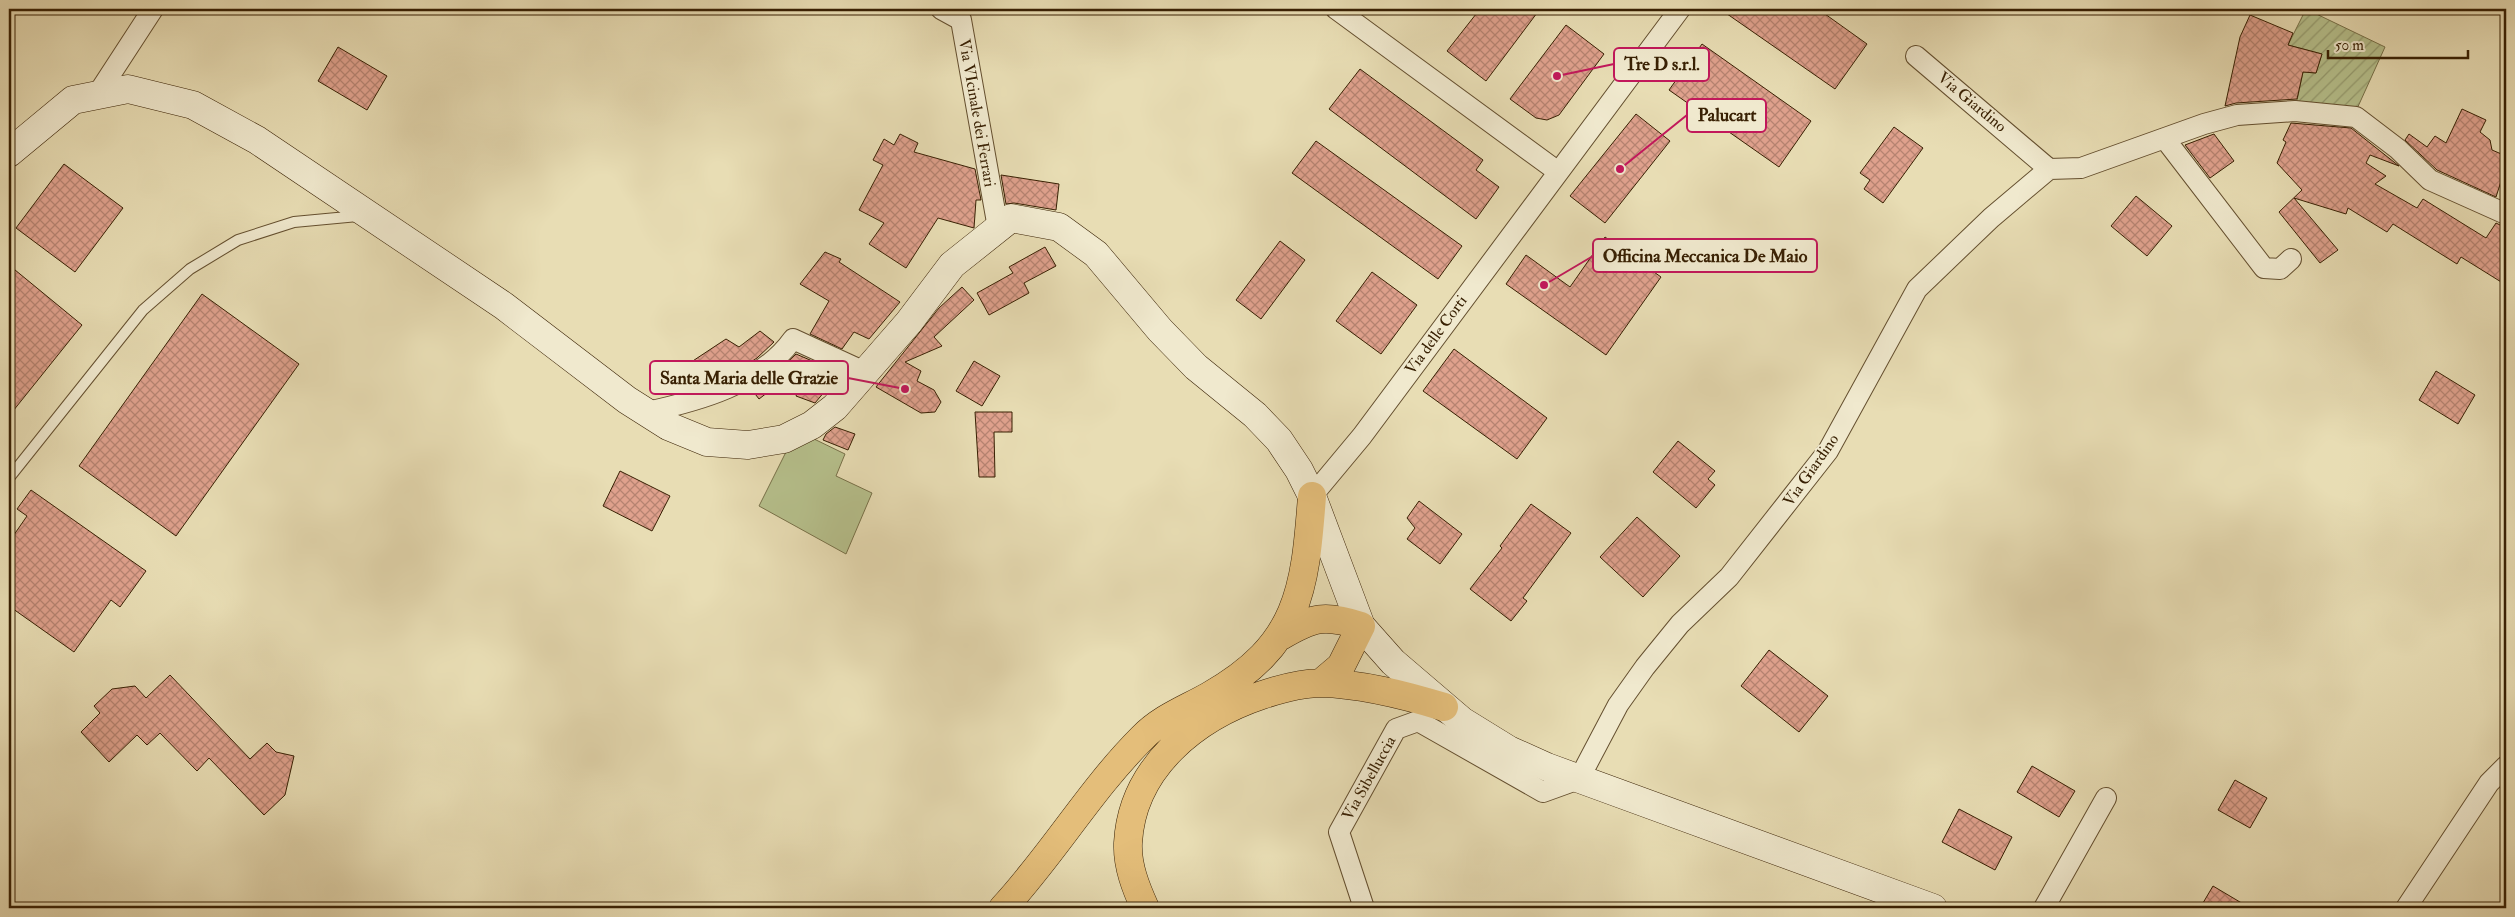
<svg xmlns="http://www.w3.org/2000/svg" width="2515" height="917" font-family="'IM FELL Double Pica',serif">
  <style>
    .green { fill: #b6c08c; stroke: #777048 }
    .garden { fill: url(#garden-furrows); stroke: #777048 }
    .building { fill: url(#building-cross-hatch); stroke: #382003 }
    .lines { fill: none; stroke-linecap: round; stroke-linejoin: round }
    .lane-casing { stroke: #644f2f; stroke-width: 12 }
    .street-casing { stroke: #644f2f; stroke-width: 22 }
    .secondary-casing { stroke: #382003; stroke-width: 29 }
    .highway-casing { stroke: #382003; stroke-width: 29 }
    .lane { stroke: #f0e9ce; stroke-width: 10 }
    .street { stroke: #f0e9ce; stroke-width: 20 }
    .secondary { stroke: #f0e9ce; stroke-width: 28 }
    .highway { stroke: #e4be7a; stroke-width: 28 }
    .labels { text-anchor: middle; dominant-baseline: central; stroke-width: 4; stroke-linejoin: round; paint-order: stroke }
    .street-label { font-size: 16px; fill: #382003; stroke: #f0e9ce }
    .leader { fill: none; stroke: #c2185b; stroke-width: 2 }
    .callout-dot { fill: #c2185b; stroke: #f0e9ce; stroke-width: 2 }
    .callout { fill: #f0e9ce; stroke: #c2185b; stroke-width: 2 }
    .callout-label { font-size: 18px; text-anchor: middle; font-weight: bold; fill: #382003 }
  </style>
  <defs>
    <pattern id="garden-furrows" width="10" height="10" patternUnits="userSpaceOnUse" patternTransform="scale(1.25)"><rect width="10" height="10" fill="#b6c08c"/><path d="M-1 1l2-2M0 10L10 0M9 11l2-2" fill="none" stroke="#959c70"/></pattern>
    <pattern id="building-cross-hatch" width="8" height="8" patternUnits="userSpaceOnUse" patternTransform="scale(1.25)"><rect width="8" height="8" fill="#dfa18d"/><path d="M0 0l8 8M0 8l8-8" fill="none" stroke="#b68371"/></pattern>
  </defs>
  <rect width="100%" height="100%" fill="#e8ddb4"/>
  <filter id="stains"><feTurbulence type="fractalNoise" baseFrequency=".004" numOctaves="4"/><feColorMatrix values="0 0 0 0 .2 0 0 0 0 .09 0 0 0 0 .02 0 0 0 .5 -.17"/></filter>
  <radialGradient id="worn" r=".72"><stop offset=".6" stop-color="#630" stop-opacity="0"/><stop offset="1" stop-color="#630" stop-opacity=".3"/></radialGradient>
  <path class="green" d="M 812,438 L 845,454 L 836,476 L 872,493 L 846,554 L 759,506 L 788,448 Z"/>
  <path class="garden" d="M 2306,9 L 2385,47 L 2356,111 L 2296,105 L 2303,72 L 2316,73 L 2322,54 L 2288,45 Z"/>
  <path class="building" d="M 1480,9 L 1540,9 L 1486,81 L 1447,51 Z
    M 1720,9 L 1818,9 L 1867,44 L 1835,89 Z
    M 2250,15 L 2293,33 L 2288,45 L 2322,54 L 2316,73 L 2303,72 L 2297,99 L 2236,103 L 2225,106 L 2240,37 Z
    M 1566,25 L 1604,54 L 1559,115 L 1547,120 L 1536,118 L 1510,99 Z
    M 1702,44 L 1811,121 L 1779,167 L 1669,90 Z
    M 338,47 L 387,76 L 367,110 L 318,81 Z
    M 1360,69 L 1483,160 L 1476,170 L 1499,187 L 1476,219 L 1329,109 Z
    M 2462,109 L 2486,120 L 2480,132 L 2490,140 L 2492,150 L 2506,156 L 2506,175 L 2503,175 L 2496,197 L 2437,170 L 2405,140 L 2409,134 L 2427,147 L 2435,136 L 2446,143 Z
    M 1636,114 L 1670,141 L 1605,223 L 1570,196 Z
    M 2291,123 L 2351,128 L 2399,166 L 2370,155 L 2366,163 L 2386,176 L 2375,184 L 2417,208 L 2423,199 L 2486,238 L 2496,223 L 2506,228 L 2506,285 L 2461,257 L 2457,264 L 2393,224 L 2387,232 L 2348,208 L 2346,214 L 2294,198 L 2338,250 L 2320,263 L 2279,212 L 2302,190 L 2277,163 L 2286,142 L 2283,140 Z
    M 1894,127 L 1923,148 L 1883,203 L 1864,189 L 1870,180 L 1860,173 Z
    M 900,134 L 918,143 L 914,152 L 975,169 L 981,200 L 976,200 L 974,228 L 938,218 L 906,268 L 869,244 L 884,223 L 859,210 L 883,165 L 873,160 L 884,139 L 894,145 Z
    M 2214,134 L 2234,161 L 2210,178 L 2185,145 Z
    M 1316,141 L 1462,246 L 1438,279 L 1292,173 Z
    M 64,164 L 123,208 L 75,272 L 16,228 Z
    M 1001,175 L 1059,184 L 1056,210 L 1014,203 L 1006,204 Z
    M 2136,196 L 2172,226 L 2147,256 L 2111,226 Z
    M 1605,237 L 1661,277 L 1606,355 L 1506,284 L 1526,255 L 1570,287 Z
    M 1280,241 L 1305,260 L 1261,319 L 1236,300 Z
    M 1045,247 L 1056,266 L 1024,283 L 1029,293 L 989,315 L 977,293 L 1013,273 L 1009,267 Z
    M 825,252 L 841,259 L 839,262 L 900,302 L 869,339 L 854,332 L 842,349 L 810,334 L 829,301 L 800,284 Z
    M 9,265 L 82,325 L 9,416 Z
    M 1372,272 L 1417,305 L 1381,354 L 1336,321 Z
    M 962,287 L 974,300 L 934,337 L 942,346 L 905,362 L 921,371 L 917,381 L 934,390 L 941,402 L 935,412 L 921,413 L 876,387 L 939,308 Z
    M 202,294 L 299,364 L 176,536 L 79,466 Z
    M 760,331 L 774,342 L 757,358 L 740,369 L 703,385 L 670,394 L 661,382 L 726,339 L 739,347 Z
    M 1454,349 L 1547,418 L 1517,459 L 1423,391 Z
    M 796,354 L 810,360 L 759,399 L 752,390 L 772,377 Z
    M 810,360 L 840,373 L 815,403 L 796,396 Z
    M 974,361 L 1000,376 L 982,406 L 956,391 Z
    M 2436,371 L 2475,395 L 2458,424 L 2419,400 Z
    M 975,412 L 1012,412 L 1012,432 L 994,432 L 995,477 L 979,477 Z
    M 835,427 L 855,434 L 848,450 L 823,440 L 826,434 Z
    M 1678,441 L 1715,471 L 1708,479 L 1715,485 L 1696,508 L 1653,472 Z
    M 620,471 L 670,496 L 652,531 L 603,506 Z
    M 31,490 L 146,571 L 120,607 L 111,600 L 74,652 L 9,606 L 9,542 L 27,516 L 17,509 Z
    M 1419,501 L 1462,534 L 1440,564 L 1407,539 L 1415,528 L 1407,518 Z
    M 1531,504 L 1571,533 L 1523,598 L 1527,601 L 1511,621 L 1470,589 L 1502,548 L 1500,546 Z
    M 1637,517 L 1680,556 L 1643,597 L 1600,557 Z
    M 1769,650 L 1828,696 L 1799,732 L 1741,686 Z
    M 170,675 L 250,759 L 267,743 L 276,752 L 294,756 L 285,795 L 264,815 L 209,758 L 197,771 L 160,733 L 147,745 L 137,735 L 109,762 L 81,732 L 100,713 L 94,706 L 112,689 L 135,686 L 146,698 Z
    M 2032,766 L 2075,791 L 2059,817 L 2017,792 Z
    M 2235,780 L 2267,798 L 2250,828 L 2218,810 Z
    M 1959,809 L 2012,837 L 1995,870 L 1942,842 Z
    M 2213,886 L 2250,908 L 2200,908 Z"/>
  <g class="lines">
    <g class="lane-casing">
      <path id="lane" d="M 9,478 L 143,310 L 190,269 L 238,240 L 294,222 L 358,216"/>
    </g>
    <g class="street-casing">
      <path id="street" d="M 941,9 L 961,20 L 998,228
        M 1336,9 L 1557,171
        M 1916,56 L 2049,169 L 2081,168 L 2204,124 L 2237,115 L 2295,111 L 2356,117 L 2398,149 L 2430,180 L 2506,214
        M 97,95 L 153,9
        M 2165,139 L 2264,268 L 2280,269 L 2291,259
        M 647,412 C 698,401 761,384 793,339 L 867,373
        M 1312,496 L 1362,436 L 1680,9
        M 1364,908 L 1339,832 L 1396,729 L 1418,721 L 1543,792 L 1579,779 L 1618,705 L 1645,667 L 1680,624 L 1729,577 L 1828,451 L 1917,289 L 1991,218 L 2049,169
        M 2044,908 L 2106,798
        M 2406,908 L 2489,783 L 2506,766"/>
    </g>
    <g class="secondary-casing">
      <path id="secondary" d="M 9,153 L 73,100 L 128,89 L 193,105 L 257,140 L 504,306 L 627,400 L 668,426 L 707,442 L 748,445 L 784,439 L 812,425 L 835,407 L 909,322 L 952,265 L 1011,218 L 1059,227 L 1096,254 L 1160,330 L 1196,367 L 1255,415 L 1279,440 L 1299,470 L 1312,496 L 1361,626 L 1393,662 L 1462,721 L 1509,750 L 1547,767 L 1933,908"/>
    </g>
    <g class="highway-casing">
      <path id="highway" d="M 1281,636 C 1313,617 1325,614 1361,626 L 1341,666 L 1321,683
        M 1003,908 C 1053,854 1090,790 1142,738 C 1161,718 1186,709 1209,696 C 1299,645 1305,591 1312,496
        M 1145,908 C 1136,888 1127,866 1128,843 C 1132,767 1196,717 1262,695 C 1280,689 1302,683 1321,683 C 1363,684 1405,695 1444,707"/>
    </g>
    <use href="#lane" class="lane"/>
    <use href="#street" class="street"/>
    <use href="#secondary" class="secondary"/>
    <use href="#highway" class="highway"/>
  </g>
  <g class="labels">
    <g class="street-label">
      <text transform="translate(1972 102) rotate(40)">Via Giardino</text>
      <text transform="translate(977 113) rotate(80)">Via VIcinale dei Ferrari</text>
      <text transform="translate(1436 335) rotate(-54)">Via delle Corti</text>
      <text transform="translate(1811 470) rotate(-55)">Via Giardino</text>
      <text transform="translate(1369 778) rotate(-61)">Via Sibelluccia</text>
    </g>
  </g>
  <path class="leader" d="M1557 76L1614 64M1620 169L1687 115M1544 285L1593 256M905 389L848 378"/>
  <g class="callout-dot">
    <circle cx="1557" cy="76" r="5"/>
    <circle cx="1620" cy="169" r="5"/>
    <circle cx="1544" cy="285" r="5"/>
    <circle cx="905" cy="389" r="5"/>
  </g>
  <g class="callout">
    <rect x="1614" y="48" width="95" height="33" rx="5"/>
    <rect x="1687" y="99" width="79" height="33" rx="5"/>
    <rect x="1593" y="239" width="224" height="33" rx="5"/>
    <rect x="650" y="361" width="198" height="33" rx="5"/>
  </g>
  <g class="callout-label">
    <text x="1662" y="70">Tre D s.r.l.</text>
    <text x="1727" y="121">Palucart</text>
    <text x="1705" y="262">Officina Meccanica De Maio</text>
    <text x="749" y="384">Santa Maria delle Grazie</text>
  </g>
  <rect width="2515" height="917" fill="none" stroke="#e8ddb4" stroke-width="30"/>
  <rect x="10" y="10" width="2495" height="897" fill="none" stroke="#382003" stroke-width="2.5"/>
  <rect x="15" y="15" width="2485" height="887" fill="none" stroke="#382003"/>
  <path d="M2328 50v8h140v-8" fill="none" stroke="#382003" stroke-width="2.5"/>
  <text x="2335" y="50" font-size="15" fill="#382003" stroke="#f0e9ce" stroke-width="4" paint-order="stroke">50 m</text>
  <rect width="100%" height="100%" filter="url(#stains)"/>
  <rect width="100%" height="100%" fill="url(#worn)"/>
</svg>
